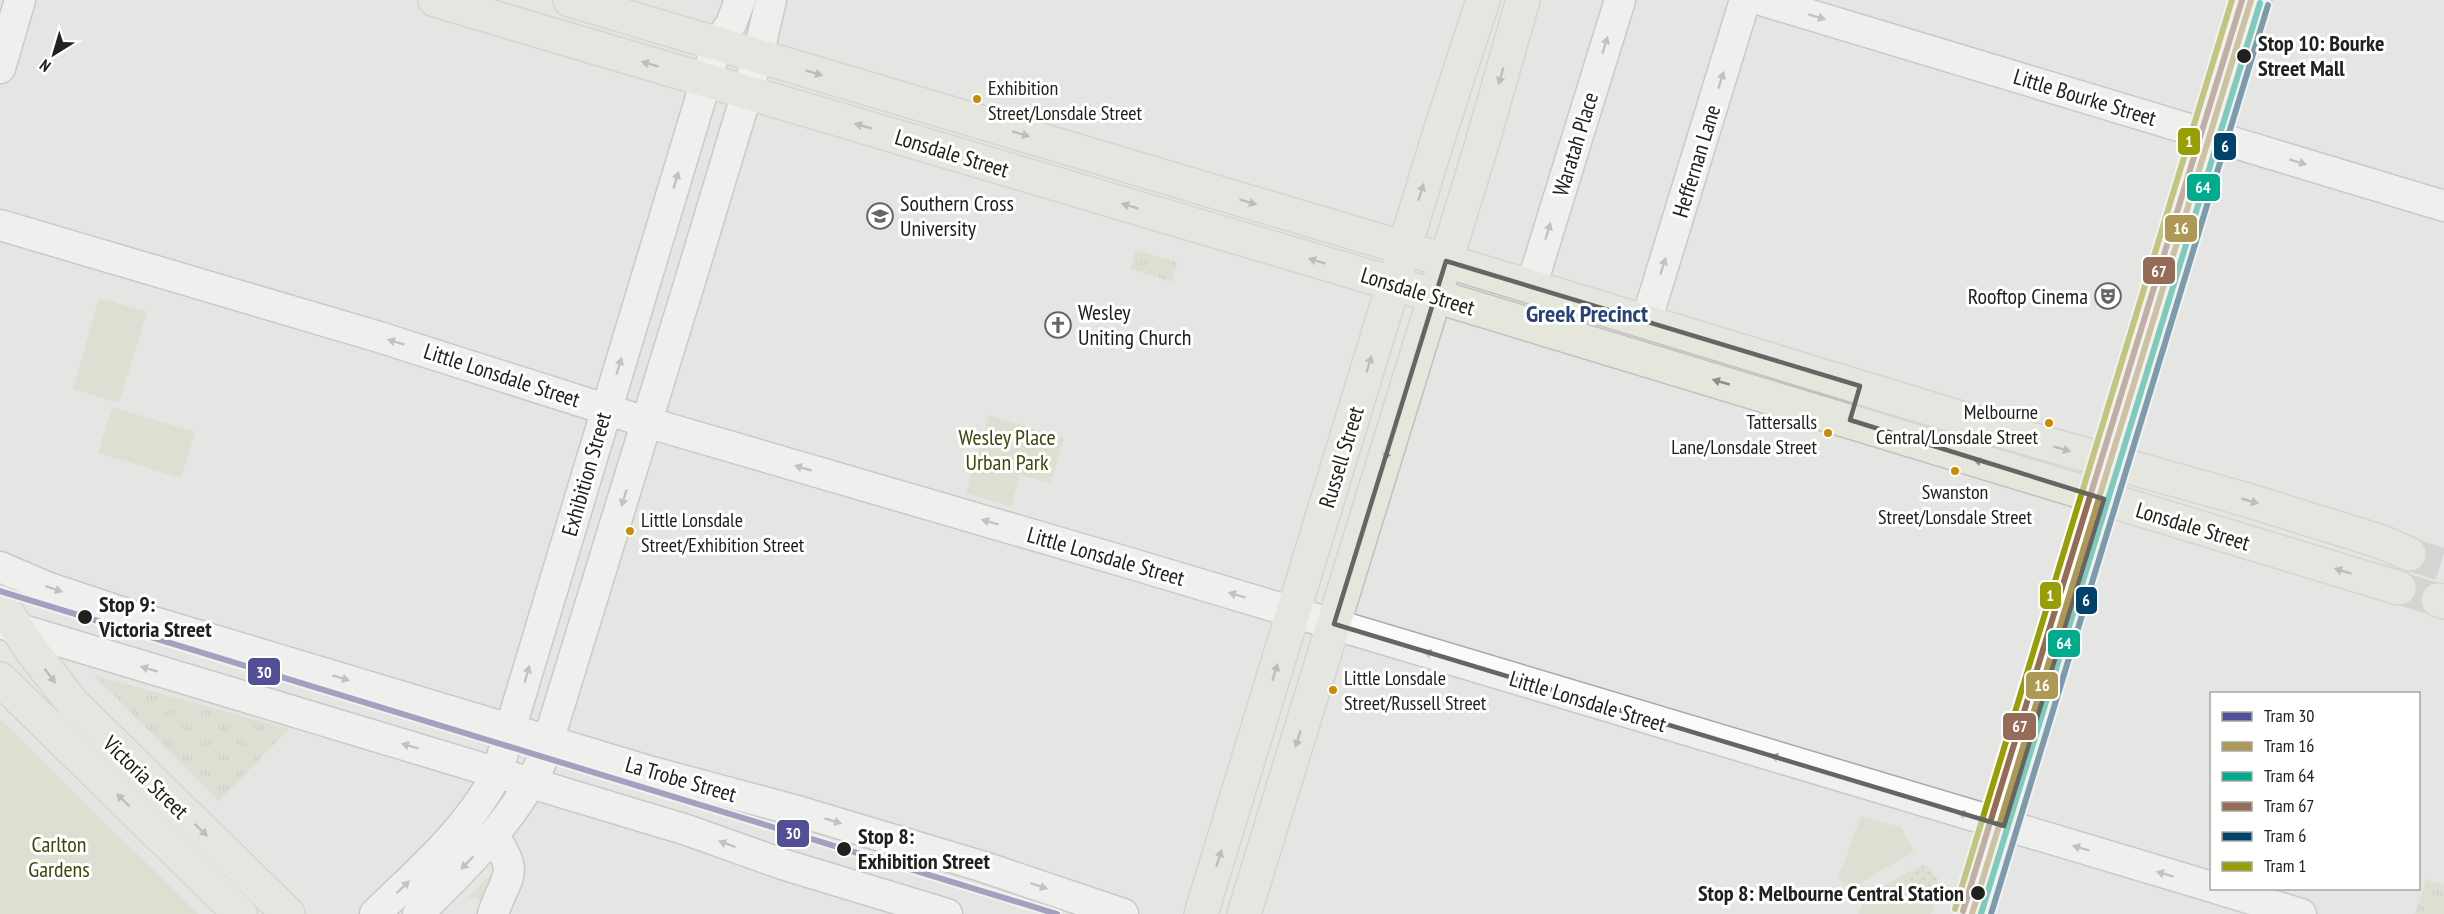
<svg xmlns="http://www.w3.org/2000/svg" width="2444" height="914" font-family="'PT Sans Narrow',sans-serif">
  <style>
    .grass { fill: url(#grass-tufts) }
    .park { fill: #d4d7bf }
    .garden { fill: url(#garden-dots) }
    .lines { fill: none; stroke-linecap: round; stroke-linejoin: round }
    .major-tunnel { stroke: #bebebc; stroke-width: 33; stroke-dasharray: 33 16; stroke-linecap: butt }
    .minor-casing { stroke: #a7a7a6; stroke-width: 33 }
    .major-casing { stroke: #c0c0c0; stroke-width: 36 }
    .minor { stroke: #fbfbfb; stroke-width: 30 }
    .major { stroke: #e6e7dc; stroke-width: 33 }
    .tram-1-casing { stroke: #fffffe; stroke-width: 10 }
    .tram-2-casing { stroke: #fffffe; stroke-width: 10 }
    .tram-3-casing { stroke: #fffffe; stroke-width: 10 }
    .tram-4-casing { stroke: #fffffe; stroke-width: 10 }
    .tram-5-casing { stroke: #fffffe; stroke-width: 10 }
    .tram-6-casing { stroke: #fffffe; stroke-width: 10 }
    .tram-1 { stroke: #534f96; stroke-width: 6 }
    .tram-2 { stroke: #ae9855; stroke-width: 6 }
    .tram-3 { stroke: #00ab8e; stroke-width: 6 }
    .tram-4 { stroke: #956c58; stroke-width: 6 }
    .tram-5 { stroke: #01426a; stroke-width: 6 }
    .tram-6 { stroke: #979e06; stroke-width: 6 }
    .oneway { fill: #989898 }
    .oneway2 { fill: #8d8d86 }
    .marked { fill: none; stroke: #656563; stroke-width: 4.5; stroke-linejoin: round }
    .stop-dot { fill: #20201e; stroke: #fffffe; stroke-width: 2 }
    .bus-dot { fill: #cc8b06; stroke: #fffffe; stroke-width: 2 }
    .labels { text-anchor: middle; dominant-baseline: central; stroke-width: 6; stroke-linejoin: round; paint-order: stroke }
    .bus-label { font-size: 20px; fill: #20201e; stroke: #fffffe; text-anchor: start }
    .stop-label { font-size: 22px; font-weight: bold; fill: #20201e; stroke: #fffffe; text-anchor: start }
    .street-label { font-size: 22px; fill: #20201e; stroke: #fffffe }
    .poi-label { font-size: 22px; fill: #20201e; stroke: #fffffe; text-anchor: start }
    .park-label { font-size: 22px; fill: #41440c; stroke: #fffffe }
    .neighbourhood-label { font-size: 24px; font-weight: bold; fill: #27427a; stroke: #fffffe }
    .line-badge { stroke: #fffffe; stroke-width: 2 }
    .badge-label { font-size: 16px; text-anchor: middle; font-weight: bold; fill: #fff }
  </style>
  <defs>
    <pattern id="grass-tufts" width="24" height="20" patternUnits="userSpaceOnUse" patternTransform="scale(1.5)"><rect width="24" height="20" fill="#d4d7bf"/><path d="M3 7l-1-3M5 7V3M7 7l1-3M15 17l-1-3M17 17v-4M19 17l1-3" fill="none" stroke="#b6b8a4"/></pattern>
    <pattern id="garden-dots" width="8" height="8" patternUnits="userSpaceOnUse" patternTransform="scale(1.5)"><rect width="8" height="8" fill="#d4d7bf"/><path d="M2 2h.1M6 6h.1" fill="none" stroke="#b6b8a4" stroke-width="1.8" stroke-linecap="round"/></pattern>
  </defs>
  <rect width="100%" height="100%" fill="#e5e5e4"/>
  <path class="grass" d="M 1136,250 L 1177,262 L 1172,282 L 1130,269 Z
    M 93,675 L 289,729 L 219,801 Z
    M 503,862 L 483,900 L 468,897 Z
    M 2426,879 L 2444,885 L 2444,914 L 2415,914 Z"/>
  <path class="park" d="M 99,298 L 147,312 L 119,403 L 73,389 Z
    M 112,407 L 195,432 L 181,478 L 98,453 Z
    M 989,415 L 1064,438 L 1051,483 L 1020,475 L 1011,507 L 966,493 Z
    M 0,719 L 198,914 L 0,914 Z
    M 1861,816 L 1901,827 L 1914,851 L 1851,889 L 1838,878 Z
    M 1911,871 L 1908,880 L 1913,884 L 1912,887 L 1925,891 L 1940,886 L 1931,914 L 1858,914 L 1867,895 Z"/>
  <path class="garden" d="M 1922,865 L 1932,869 L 1935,877 L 1938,879 L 1936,888 L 1925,891 L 1924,894 L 1914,890 L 1912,884 L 1908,880 L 1911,871 L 1914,871 Z"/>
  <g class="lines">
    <path class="major-tunnel" d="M 2409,554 L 2444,565
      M 2399,588 L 2438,600"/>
    <g class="minor-casing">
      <path id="minor" d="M 1761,0 L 2444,206
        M 0,68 L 20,0
        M 0,225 L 379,337 L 646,422 L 1119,560 L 2212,887
        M 1531,287 L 1620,0
        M 1646,322 L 1745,0
        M 0,567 L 49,588 L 124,613 L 652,772 L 801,812 L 984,867 L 1123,914
        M 3,624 L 687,830 L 782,864 L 947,914
        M 1999,842 L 2256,0
        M 2215,888 L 2301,914
        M 375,914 C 419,871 469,829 497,773 L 717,44 L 731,24 L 740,0
        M 418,914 C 465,867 516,819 543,758 L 691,278 L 758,56 L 771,0
        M 493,914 C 506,874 521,876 493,835"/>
    </g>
    <g class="major-casing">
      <path id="major" d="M 435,0 L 1435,296 L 2399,588
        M 570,0 L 1404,248 L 2023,437 L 2247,500 L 2382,542 L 2409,554
        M 2438,600 L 2444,602
        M 0,602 L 32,651 L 73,704 L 288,914
        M 0,679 L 240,914
        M 1201,914 L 1439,135 L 1483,0
        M 1244,914 L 1481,147 L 1523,0"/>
    </g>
    <use href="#minor" class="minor"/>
    <use href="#major" class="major"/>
    <g class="tram-1-casing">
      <path id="tram-1" d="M 0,591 L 1057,914"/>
    </g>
    <g class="tram-2-casing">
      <path id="tram-2" d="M 1972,914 L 2251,0"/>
    </g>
    <g class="tram-3-casing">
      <path id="tram-3" d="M 1981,914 L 2260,3"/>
    </g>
    <g class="tram-4-casing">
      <path id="tram-4" d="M 1963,911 L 2242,0"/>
    </g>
    <g class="tram-5-casing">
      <path id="tram-5" d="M 1991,914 L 2268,5"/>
    </g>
    <g class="tram-6-casing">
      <path id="tram-6" d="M 1955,909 L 2232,0"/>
    </g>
    <use href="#tram-1" class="tram-1"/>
    <use href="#tram-2" class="tram-2"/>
    <use href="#tram-3" class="tram-3"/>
    <use href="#tram-4" class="tram-4"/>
    <use href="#tram-5" class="tram-5"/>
    <use href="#tram-6" class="tram-6"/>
  </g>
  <defs><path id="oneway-solid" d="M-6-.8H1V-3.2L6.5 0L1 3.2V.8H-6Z" transform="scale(1.5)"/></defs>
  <g class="oneway">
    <use href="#oneway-solid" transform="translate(1817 17) rotate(17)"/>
    <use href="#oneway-solid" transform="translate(1605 45) rotate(-73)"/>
    <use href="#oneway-solid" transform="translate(1721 80) rotate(-73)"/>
    <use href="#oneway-solid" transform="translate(2298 162) rotate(16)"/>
    <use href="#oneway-solid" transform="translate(676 180) rotate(-73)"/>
    <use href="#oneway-solid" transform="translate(1548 231) rotate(-73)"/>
    <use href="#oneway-solid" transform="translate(1663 266) rotate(-73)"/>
    <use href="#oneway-solid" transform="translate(396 342) rotate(-163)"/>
    <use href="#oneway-solid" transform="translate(619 366) rotate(-73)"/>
    <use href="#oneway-solid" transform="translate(803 468) rotate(-164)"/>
    <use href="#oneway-solid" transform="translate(624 498) rotate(107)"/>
    <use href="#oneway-solid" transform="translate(990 522) rotate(-164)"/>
    <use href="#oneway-solid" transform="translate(54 589) rotate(19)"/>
    <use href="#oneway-solid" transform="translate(1237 595) rotate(-163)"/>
    <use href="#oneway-solid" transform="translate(1432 654) rotate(-163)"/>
    <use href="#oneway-solid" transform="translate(149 669) rotate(-164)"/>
    <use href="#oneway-solid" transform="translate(527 674) rotate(-74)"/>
    <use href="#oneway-solid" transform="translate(341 678) rotate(17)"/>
    <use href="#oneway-solid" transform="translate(410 746) rotate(-163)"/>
    <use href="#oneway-solid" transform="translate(1779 758) rotate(-163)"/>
    <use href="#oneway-solid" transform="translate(1966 815) rotate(-164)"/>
    <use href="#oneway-solid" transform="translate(833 821) rotate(17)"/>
    <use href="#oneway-solid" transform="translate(727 844) rotate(-160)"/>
    <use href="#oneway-solid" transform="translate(2081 848) rotate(-163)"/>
    <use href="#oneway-solid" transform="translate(467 863) rotate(134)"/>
    <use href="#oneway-solid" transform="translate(2165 874) rotate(-163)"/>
    <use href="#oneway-solid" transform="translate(1039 886) rotate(19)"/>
    <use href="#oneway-solid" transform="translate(403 887) rotate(-44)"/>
  </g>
  <g class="oneway2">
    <use href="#oneway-solid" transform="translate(650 64) rotate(-163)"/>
    <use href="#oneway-solid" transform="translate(814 73) rotate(17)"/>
    <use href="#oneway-solid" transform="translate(1501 76) rotate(106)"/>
    <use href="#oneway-solid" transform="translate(863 126) rotate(-164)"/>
    <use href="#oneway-solid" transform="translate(1021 134) rotate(16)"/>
    <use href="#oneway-solid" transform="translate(1421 192) rotate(-73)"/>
    <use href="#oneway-solid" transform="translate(1248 202) rotate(17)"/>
    <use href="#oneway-solid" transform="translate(1130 206) rotate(-163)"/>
    <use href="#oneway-solid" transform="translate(1317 261) rotate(-163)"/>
    <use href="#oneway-solid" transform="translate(1369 364) rotate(-73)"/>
    <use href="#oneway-solid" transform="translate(1721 382) rotate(-164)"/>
    <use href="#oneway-solid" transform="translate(2062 449) rotate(16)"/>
    <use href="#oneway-solid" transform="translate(1387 452) rotate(107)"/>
    <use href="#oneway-solid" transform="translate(1982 462) rotate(-163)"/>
    <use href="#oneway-solid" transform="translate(2250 501) rotate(16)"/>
    <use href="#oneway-solid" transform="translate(2343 571) rotate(-163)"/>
    <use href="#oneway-solid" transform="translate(1275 672) rotate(-73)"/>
    <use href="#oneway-solid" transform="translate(50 676) rotate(53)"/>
    <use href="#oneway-solid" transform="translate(1298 739) rotate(107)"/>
    <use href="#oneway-solid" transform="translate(123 800) rotate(-136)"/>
    <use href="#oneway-solid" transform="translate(201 830) rotate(44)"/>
    <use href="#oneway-solid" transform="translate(1219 858) rotate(-73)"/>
  </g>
  <path d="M0 0H2444V914H0ZM 1446,261 L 1860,386 L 1850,420 L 2104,499 L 2004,826 L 1334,624 Z" fill="#e5e5e4" fill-opacity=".55" fill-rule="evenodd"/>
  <path class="marked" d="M 1446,261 L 1860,386 L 1850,420 L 2104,499 L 2004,826 L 1334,624 Z"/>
  <defs>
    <g id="university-ring" transform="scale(1.35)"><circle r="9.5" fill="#fffffe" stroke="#656563" stroke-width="1.5"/><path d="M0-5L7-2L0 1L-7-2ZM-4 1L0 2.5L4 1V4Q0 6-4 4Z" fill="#656563"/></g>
    <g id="theatre-ring" transform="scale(1.35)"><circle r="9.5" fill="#fffffe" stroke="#656563" stroke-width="1.5"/><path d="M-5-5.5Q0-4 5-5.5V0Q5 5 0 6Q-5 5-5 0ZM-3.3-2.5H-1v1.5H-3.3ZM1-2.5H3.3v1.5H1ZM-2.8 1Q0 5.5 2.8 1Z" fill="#656563"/></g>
    <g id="church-ring" transform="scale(1.35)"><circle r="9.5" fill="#fffffe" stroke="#656563" stroke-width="1.5"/><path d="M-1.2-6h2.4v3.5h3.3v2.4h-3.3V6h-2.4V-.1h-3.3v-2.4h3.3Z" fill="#656563"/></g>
  </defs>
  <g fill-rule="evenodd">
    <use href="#university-ring" x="880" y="216"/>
    <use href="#theatre-ring" x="2108" y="296"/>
    <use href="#church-ring" x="1058" y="325"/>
  </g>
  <g class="stop-dot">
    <circle cx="2244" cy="56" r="8"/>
    <circle cx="85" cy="617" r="8"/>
    <circle cx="844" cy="849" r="8"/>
    <circle cx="1978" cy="893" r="8"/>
  </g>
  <g class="bus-dot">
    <circle cx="977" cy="99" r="5"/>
    <circle cx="2049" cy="423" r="5"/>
    <circle cx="1828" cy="433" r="5"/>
    <circle cx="1955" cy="471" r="5"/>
    <circle cx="630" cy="531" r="5"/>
    <circle cx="1333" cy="690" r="5"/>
  </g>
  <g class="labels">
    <g class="bus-label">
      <text x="988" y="88">Exhibition<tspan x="988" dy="25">Street/Lonsdale Street</tspan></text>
      <text x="2038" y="412" text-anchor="end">Melbourne<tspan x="2038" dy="25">Central/Lonsdale Street</tspan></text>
      <text x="1817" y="422" text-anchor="end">Tattersalls<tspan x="1817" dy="25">Lane/Lonsdale Street</tspan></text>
      <text x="1955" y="492" text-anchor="middle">Swanston<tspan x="1955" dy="25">Street/Lonsdale Street</tspan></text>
      <text x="641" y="520">Little Lonsdale<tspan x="641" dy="25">Street/Exhibition Street</tspan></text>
      <text x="1344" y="678">Little Lonsdale<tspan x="1344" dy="25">Street/Russell Street</tspan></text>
    </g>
    <g class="stop-label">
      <text x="2258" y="43">Stop 10: Bourke<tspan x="2258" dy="25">Street Mall</tspan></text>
      <text x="99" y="604">Stop 9:<tspan x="99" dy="25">Victoria Street</tspan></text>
      <text x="858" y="836">Stop 8:<tspan x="858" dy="25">Exhibition Street</tspan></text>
      <text x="1964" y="893" text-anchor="end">Stop 8: Melbourne Central Station</text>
    </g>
    <g class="street-label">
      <text transform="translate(2085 97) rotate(17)">Little Bourke Street</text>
      <text transform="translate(1575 144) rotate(-73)">Waratah Place</text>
      <text transform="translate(952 153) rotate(17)">Lonsdale Street</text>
      <text transform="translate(1696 161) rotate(-73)">Heffernan Lane</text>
      <text transform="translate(1418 291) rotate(17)">Lonsdale Street</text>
      <text transform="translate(502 375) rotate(18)">Little Lonsdale Street</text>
      <text transform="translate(1341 457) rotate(-73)">Russell Street</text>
      <text transform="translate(586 474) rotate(-74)">Exhibition Street</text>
      <text transform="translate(2193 526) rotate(17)">Lonsdale Street</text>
      <text transform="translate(1106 556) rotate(16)">Little Lonsdale Street</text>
      <text transform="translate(1588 701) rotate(17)">Little Lonsdale Street</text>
      <text transform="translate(146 777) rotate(44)">Victoria Street</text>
      <text transform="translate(681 779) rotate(16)">La Trobe Street</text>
    </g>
    <g class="poi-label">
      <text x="900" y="203">Southern Cross<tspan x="900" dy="25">University</tspan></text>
      <text x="2088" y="296" text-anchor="end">Rooftop Cinema</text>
      <text x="1078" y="312">Wesley<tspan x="1078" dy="25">Uniting Church</tspan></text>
    </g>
    <g class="park-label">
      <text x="1007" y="437">Wesley Place<tspan x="1007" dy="25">Urban Park</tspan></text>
      <text x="59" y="844">Carlton<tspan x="59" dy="25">Gardens</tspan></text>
    </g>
    <g class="neighbourhood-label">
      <text x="1587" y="313">Greek Precinct</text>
    </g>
  </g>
  <g class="line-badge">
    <rect x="2177" y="127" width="24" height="29" rx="6" fill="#979e06"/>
    <rect x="2213" y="132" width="24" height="29" rx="6" fill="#01426a"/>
    <rect x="2186" y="173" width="35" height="29" rx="6" fill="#00ab8e"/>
    <rect x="2164" y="214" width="34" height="29" rx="6" fill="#ae9855"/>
    <rect x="2142" y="256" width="34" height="29" rx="6" fill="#956c58"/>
    <rect x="2039" y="581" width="23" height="29" rx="6" fill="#979e06"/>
    <rect x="2075" y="586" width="23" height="29" rx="6" fill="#01426a"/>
    <rect x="2047" y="629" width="34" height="29" rx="6" fill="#00ab8e"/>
    <rect x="247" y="657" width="34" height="29" rx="6" fill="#534f96"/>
    <rect x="2025" y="671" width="34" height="29" rx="6" fill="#ae9855"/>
    <rect x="2002" y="712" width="35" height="29" rx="6" fill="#956c58"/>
    <rect x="776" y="819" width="34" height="29" rx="6" fill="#534f96"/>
  </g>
  <g class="badge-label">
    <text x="2189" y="147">1</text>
    <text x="2225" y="152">6</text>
    <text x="2203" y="193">64</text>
    <text x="2181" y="234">16</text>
    <text x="2159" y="277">67</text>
    <text x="2050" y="601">1</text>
    <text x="2086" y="606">6</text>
    <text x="2064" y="649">64</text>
    <text x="264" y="678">30</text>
    <text x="2042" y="691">16</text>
    <text x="2020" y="732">67</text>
    <text x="793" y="839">30</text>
  </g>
  <rect x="2210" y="692" width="210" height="198" fill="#fffffe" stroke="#a6a6a4" stroke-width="1.5"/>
  <rect x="2222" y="712" width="30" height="9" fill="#534f96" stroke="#a6a6a4" stroke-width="1.5"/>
  <text x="2264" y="722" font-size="18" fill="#20201e">Tram 30</text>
  <rect x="2222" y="742" width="30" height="9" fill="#ae9855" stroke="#a6a6a4" stroke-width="1.5"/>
  <text x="2264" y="752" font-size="18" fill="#20201e">Tram 16</text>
  <rect x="2222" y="772" width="30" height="9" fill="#00ab8e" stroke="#a6a6a4" stroke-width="1.5"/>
  <text x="2264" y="782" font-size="18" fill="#20201e">Tram 64</text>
  <rect x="2222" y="802" width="30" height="9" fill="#956c58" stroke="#a6a6a4" stroke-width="1.5"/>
  <text x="2264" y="812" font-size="18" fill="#20201e">Tram 67</text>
  <rect x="2222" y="832" width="30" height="9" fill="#01426a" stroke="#a6a6a4" stroke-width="1.5"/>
  <text x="2264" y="842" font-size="18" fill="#20201e">Tram 6</text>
  <rect x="2222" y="862" width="30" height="9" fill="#979e06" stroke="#a6a6a4" stroke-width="1.5"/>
  <text x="2264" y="872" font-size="18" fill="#20201e">Tram 1</text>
  <g transform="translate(54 54) rotate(217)" stroke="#fffffe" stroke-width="4.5" paint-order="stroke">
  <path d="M0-4.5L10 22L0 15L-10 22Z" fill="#20201e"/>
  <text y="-9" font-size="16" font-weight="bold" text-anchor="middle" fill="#20201e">N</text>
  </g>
</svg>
